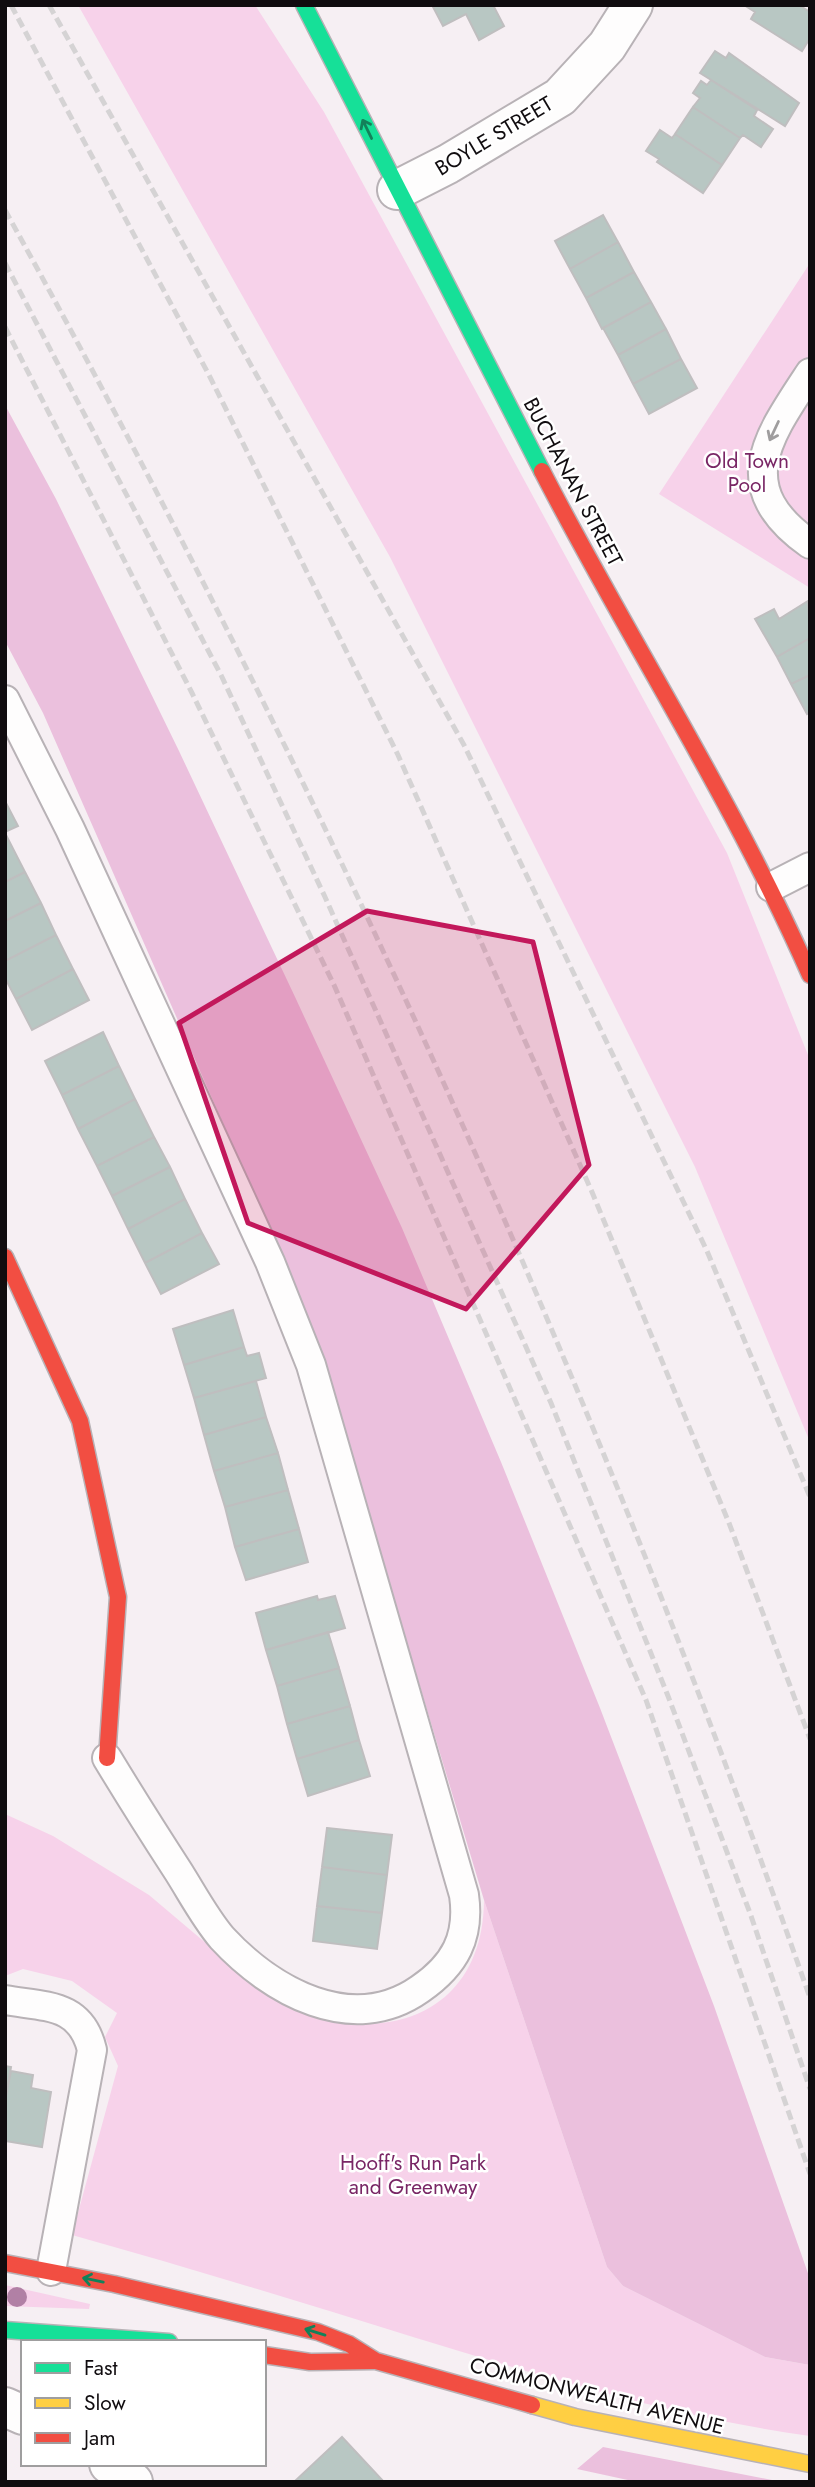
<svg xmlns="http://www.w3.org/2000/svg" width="815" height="2487" font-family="Jost,sans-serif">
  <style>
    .green { fill: #f7d2ea }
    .forest { fill: #ebc0dd }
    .building { fill: #b8c7c3; stroke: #bfbebf; stroke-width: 2 }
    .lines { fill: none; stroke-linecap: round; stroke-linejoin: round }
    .lane-casing { stroke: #b8b2b6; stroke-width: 32 }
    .street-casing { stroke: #b8b2b6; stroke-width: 42 }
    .fast-casing { stroke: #b8b2b6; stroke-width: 19 }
    .slow-casing { stroke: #b8b2b6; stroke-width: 19 }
    .jam-casing { stroke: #b8b2b6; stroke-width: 19 }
    .lane { stroke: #fefdfd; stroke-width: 28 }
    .street { stroke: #fefdfd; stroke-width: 38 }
    .fast { stroke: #16e098; stroke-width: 16 }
    .slow { stroke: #ffcf43; stroke-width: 16 }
    .jam { stroke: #f24e42; stroke-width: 16 }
    .rail { stroke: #d5d3d4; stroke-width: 5; stroke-dasharray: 10 5; stroke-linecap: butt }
    .tree { fill: #b180a5 }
    .oneway { stroke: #13815a }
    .oneway2 { stroke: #9f9d9e }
    .marked { fill: #c2185b; fill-opacity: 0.2; stroke: #c2185b; stroke-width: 5; stroke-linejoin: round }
    .labels { text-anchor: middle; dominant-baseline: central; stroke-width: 5; stroke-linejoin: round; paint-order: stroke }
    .street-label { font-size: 21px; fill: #100c0f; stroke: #fff }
    .park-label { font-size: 21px; fill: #792665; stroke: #fff }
  </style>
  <rect width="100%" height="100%" fill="#f6eff3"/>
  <path class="green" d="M 78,5 L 255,5 L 324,112 L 727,853 L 810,1060 L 810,1442 L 695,1167 L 390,557 Z
    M 810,263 L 810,588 L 659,494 Z
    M 5,1814 L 53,1836 L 149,1895 L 266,1994 C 360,2052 483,2028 484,1900 L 607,2267 L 623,2286 L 765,2357 L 810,2365 L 810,2436 C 674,2417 544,2377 413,2337 C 300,2302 187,2267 72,2235 L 118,2066 L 105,2037 L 117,2013 L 72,1981 L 23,1969 L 5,1976 Z
    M 5,2285 L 90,2304 L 89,2309 L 5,2306 Z"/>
  <path class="forest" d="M 5,405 L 56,499 L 179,751 L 296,999 L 402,1228 L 501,1462 L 600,1708 L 714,2006 L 810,2279 L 810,2365 L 765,2357 L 623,2286 L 607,2267 L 484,1900 L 312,1326 L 43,713 L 5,641 Z
    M 603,2447 L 782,2482 L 637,2482 L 577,2469 Z"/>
  <path class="building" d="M 432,5 L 493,5 L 504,26 L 479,40 L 466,14 L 443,26 Z
    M 744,5 L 799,5 L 810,12 L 810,38 L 802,51 L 751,19 L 755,12 Z
    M 715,51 L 726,58 L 729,53 L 799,103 L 785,126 L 700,73 Z
    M 711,80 L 757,110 L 754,116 L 773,129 L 761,147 L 743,135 L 740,138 L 693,107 L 700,98 L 693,93 L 701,81 L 707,85 Z
    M 693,107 L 740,138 L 722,165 L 675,134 Z
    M 660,130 L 672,138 L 675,134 L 722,165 L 703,193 L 657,162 L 659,159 L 646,151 Z
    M 603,215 L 618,242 L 570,269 L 555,241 Z
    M 618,242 L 634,272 L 586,298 L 570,269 Z
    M 634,272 L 651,302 L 602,329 L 586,298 Z
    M 651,302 L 666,329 L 618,355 L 603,328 Z
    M 666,329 L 681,359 L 633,384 L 618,355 Z
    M 681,359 L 697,388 L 649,414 L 633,384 Z
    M 808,601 L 810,638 L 777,657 L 755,619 L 774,609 L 779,619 Z
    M 810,638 L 810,675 L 791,684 L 777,657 Z
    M 810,675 L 810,712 L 807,714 L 791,684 Z
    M 6,803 L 18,826 L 5,832 L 5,804 Z
    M 6,835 L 25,872 L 5,882 L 5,835 Z
    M 25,872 L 41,903 L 5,921 L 5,882 Z
    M 41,903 L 56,935 L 5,961 L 5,921 Z
    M 56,935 L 73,969 L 16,999 L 5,978 L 5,961 Z
    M 73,969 L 89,1000 L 32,1030 L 16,999 Z
    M 103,1032 L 119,1066 L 62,1095 L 45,1061 Z
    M 119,1066 L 135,1099 L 78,1129 L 62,1095 Z
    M 135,1099 L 154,1137 L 97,1166 L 78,1129 Z
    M 154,1137 L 170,1167 L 112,1196 L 97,1166 Z
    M 170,1167 L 185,1199 L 128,1229 L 112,1196 Z
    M 185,1199 L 202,1233 L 145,1263 L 128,1229 Z
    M 202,1233 L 219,1264 L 161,1294 L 145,1263 Z
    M 233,1310 L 244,1347 L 184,1365 L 173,1329 Z
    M 244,1347 L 247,1356 L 259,1353 L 266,1378 L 194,1398 L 184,1365 Z
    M 256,1381 L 266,1417 L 204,1435 L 194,1398 Z
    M 266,1417 L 278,1453 L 214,1471 L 204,1435 Z
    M 278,1453 L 288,1490 L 225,1507 L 214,1471 Z
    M 288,1490 L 299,1529 L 235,1547 L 225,1507 Z
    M 299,1529 L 308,1562 L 246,1580 L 235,1547 Z
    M 317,1596 L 318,1600 L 335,1596 L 345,1628 L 266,1650 L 256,1613 Z
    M 328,1632 L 339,1668 L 277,1686 L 266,1650 Z
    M 339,1668 L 350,1706 L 287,1724 L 277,1686 Z
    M 350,1706 L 359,1740 L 297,1759 L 287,1724 Z
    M 359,1740 L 370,1776 L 308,1796 L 297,1759 Z
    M 327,1828 L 392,1835 L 387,1875 L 322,1867 Z
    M 322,1867 L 387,1875 L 382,1913 L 317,1906 Z
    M 317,1906 L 382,1913 L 377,1949 L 313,1941 Z
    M 5,2066 L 11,2067 L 5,2101 Z
    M 11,2071 L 33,2075 L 31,2088 L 51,2092 L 42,2147 L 5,2141 L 5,2101 Z
    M 342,2437 L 384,2482 L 294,2482 Z"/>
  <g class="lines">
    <g class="lane-casing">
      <path id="lane" d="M 810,373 C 767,438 730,488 810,544
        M 5,700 L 70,829 L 270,1262 L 311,1365 L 464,1895 C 470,1937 455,1965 420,1989 C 352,2037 271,1991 222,1938 C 205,1918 192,1893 178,1871 C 154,1834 130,1796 107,1758
        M 771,887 L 810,867
        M 5,2000 C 45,2007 81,2003 92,2050 L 51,2271"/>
    </g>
    <g class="street-casing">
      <path id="street" d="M 397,190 L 448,164 L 560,97 L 607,46 L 633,5
        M 5,2407 L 23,2415
        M 109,2464 L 133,2482"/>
    </g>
    <g class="fast-casing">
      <path id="fast" d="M 304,5 L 542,471
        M 5,2330 L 169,2342"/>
    </g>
    <g class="slow-casing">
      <path id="slow" d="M 532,2405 L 575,2417 L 810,2464"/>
    </g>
    <g class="jam-casing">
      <path id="jam" d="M 542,471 C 629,640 733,800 810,975
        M 5,1257 L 80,1421 L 118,1597 L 107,1758
        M 5,2263 L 114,2284 L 318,2332 L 349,2344 L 376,2361 L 532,2405
        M 264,2355 L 310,2362 L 374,2361"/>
    </g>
    <use href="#lane" class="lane"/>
    <use href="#street" class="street"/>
    <use href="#fast" class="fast"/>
    <use href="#slow" class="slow"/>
    <use href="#jam" class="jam"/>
    <path class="rail" d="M 11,5 L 209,375 L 398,755 L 592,1192 L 729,1523 L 810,1739
      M 49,5 L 464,745 L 707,1251 L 810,1497
      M 5,210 C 320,778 596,1384 810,1998
      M 5,263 L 221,675 L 325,897 L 551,1403 L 668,1696 L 750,1913 L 810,2089
      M 5,327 L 192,693 L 334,985 L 646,1700 L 810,2174"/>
  </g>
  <circle class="tree" cx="17" cy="2297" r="10"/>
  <defs><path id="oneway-shaft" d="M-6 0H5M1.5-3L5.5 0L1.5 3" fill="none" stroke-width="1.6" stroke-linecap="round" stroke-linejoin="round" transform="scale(1.75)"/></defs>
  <g class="oneway">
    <use href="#oneway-shaft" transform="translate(367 129) rotate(-116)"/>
    <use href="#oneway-shaft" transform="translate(93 2280) rotate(-168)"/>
    <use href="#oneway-shaft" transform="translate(315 2332) rotate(-163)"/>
  </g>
  <use class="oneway2" href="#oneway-shaft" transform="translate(774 431) rotate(115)"/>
  <path class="marked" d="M 367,911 L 533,942 L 589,1165 L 466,1309 L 248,1223 L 179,1023 Z"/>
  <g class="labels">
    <g class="street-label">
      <text transform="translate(494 136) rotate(-31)">BOYLE STREET</text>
      <text transform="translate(573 482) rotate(62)">BUCHANAN STREET</text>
      <text transform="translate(597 2396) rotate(14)">COMMONWEALTH AVENUE</text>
    </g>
    <g class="park-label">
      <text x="747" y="461">Old Town<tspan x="747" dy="24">Pool</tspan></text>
      <text x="413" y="2163">Hooff's Run Park<tspan x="413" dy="24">and Greenway</tspan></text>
    </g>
  </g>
  <rect width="815" height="2487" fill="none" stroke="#100c0f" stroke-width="14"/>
  <rect x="21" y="2340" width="245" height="126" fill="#ffffff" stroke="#9f9e9f" stroke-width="2"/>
  <rect x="35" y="2363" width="35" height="10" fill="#16e098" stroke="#9f9e9f" stroke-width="2"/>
  <text x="84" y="2375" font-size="21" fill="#100c0f">Fast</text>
  <rect x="35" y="2398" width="35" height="10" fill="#ffcf43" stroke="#9f9e9f" stroke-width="2"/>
  <text x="84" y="2410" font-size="21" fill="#100c0f">Slow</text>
  <rect x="35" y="2433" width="35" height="10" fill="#f24e42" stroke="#9f9e9f" stroke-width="2"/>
  <text x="84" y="2445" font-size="21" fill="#100c0f">Jam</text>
</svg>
